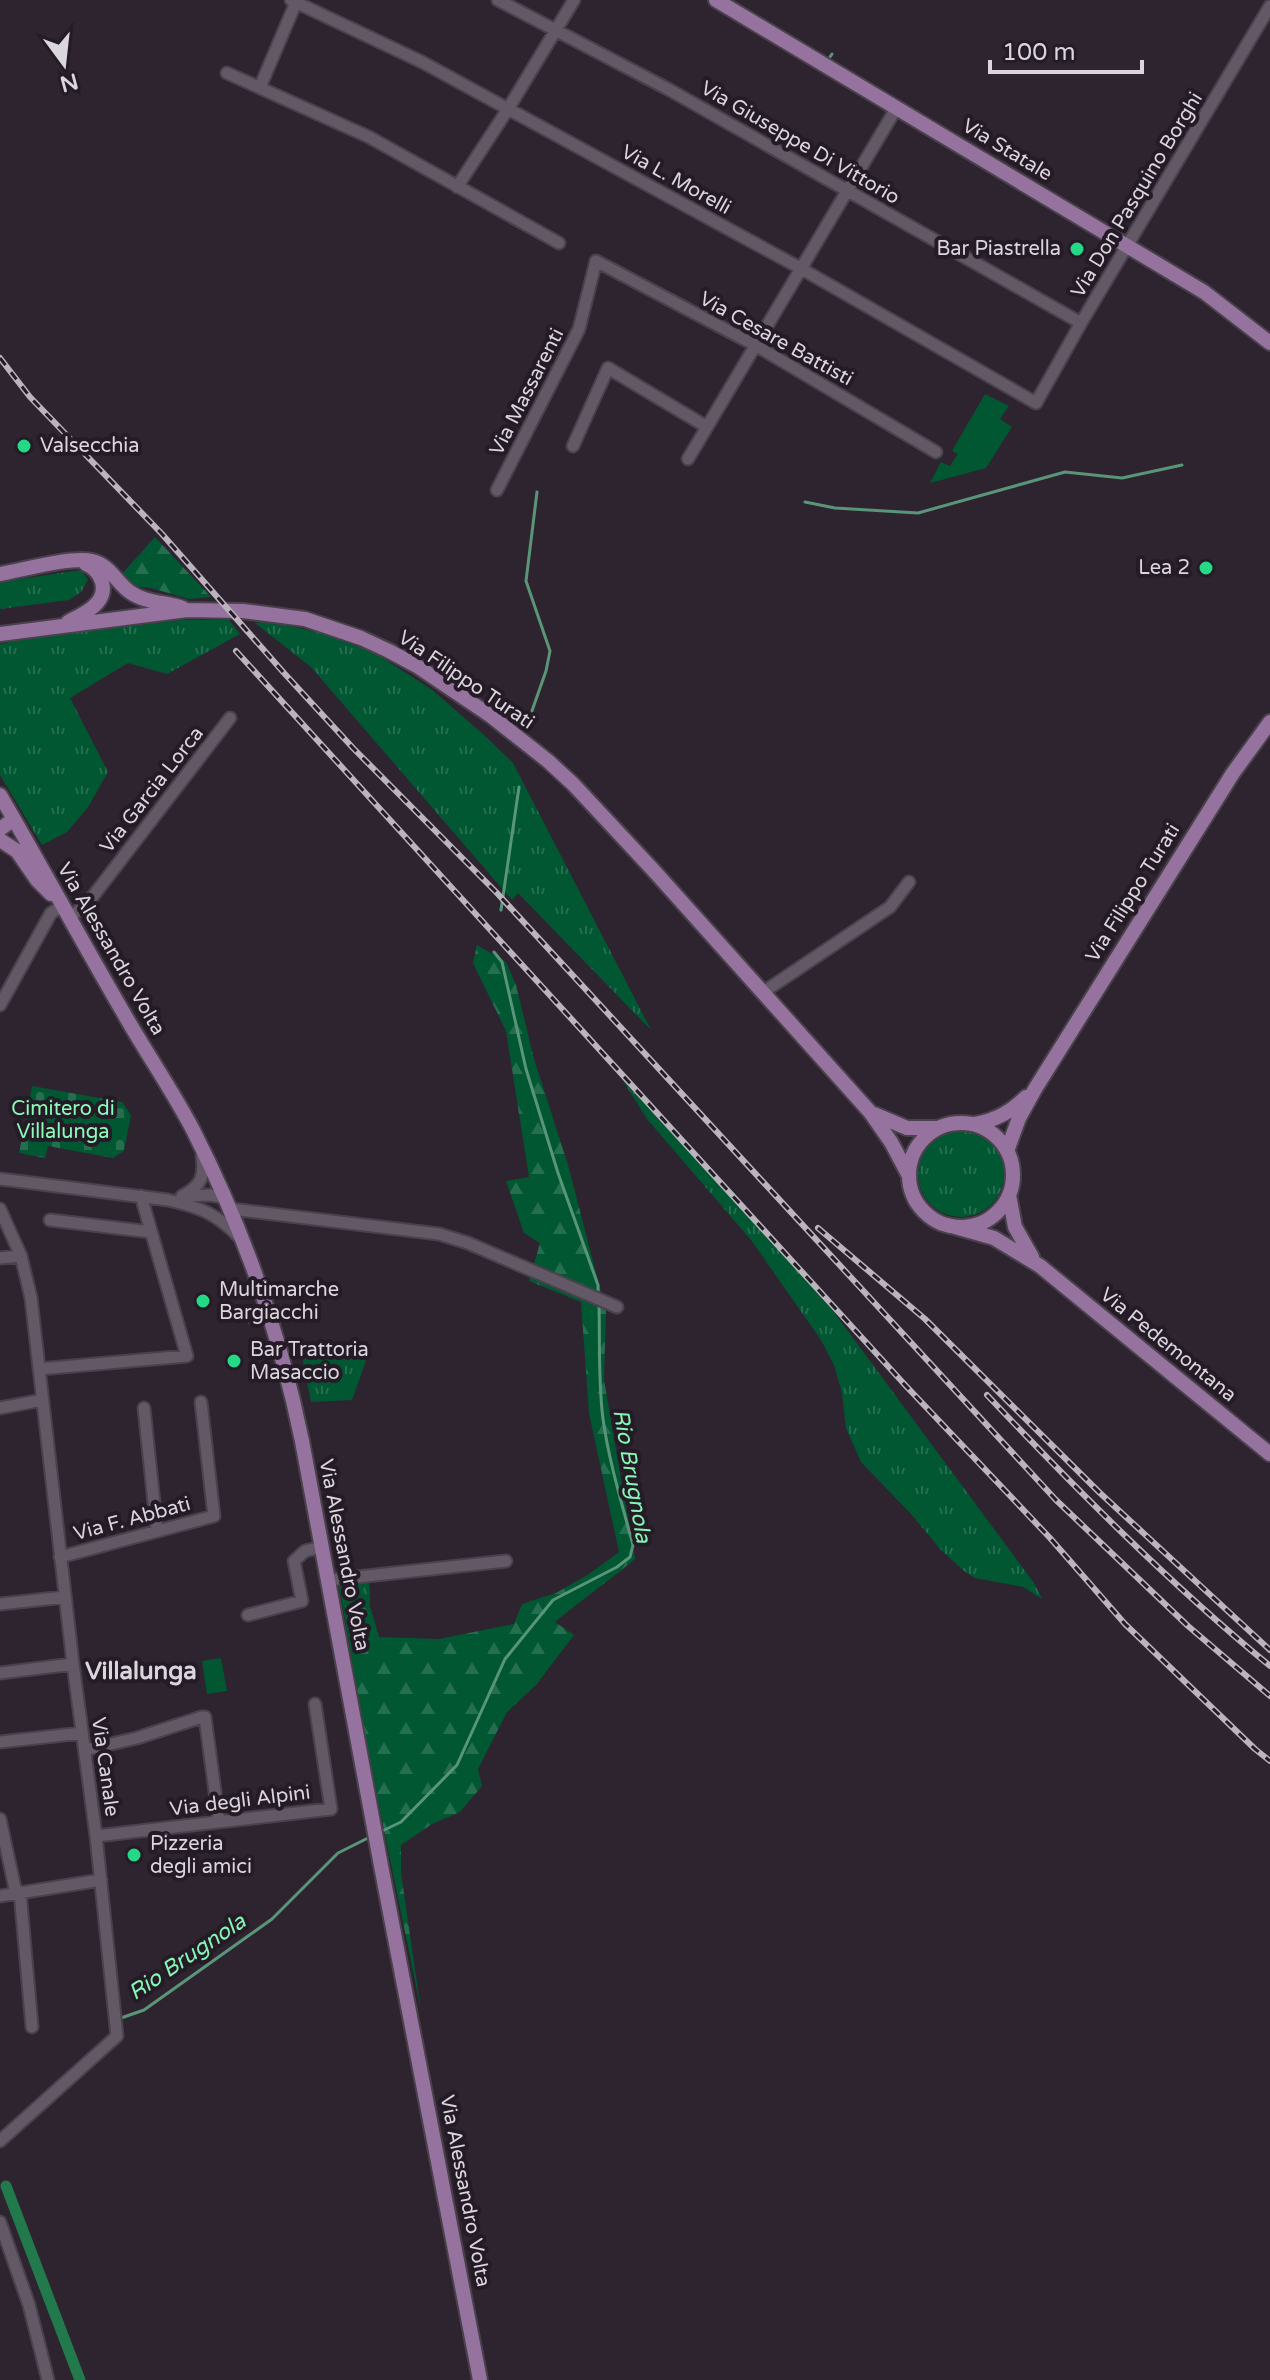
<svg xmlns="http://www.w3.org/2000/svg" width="1270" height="2380" font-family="'Varela Round',sans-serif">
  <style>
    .grass { fill: url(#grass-tufts) }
    .forest { fill: url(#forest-firs) }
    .cemetery { fill: url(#cemetery-stones) }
    .park { fill: #005732 }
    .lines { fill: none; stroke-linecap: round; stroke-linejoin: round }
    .stream { stroke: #599578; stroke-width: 3 }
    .canal { stroke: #21794c; stroke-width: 11 }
    .minor-casing { stroke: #49414b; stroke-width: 15 }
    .major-casing { stroke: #49414b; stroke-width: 18 }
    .minor { stroke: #635966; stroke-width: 11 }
    .major { stroke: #95739e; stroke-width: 14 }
    .rail-casing { stroke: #bbb4bd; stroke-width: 6 }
    .rail { stroke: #241b26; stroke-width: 3; stroke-dasharray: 9; stroke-linecap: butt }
    .poi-dot { fill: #25d886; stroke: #241b26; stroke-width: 3 }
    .labels { text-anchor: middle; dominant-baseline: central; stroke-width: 8; stroke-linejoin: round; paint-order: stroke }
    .street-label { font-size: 20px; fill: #dbd5dd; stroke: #241b26 }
    .poi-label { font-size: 20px; fill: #dbd5dd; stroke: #241b26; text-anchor: start }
    .park-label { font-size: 20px; fill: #8bfbb9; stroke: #241b26 }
    .water-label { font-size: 22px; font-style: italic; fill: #86f6b4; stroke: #241b26 }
    .quarter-label { font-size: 24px; font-weight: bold; fill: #dbd5dd; stroke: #241b26 }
  </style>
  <defs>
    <pattern id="grass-tufts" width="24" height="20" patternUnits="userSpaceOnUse" patternTransform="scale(2)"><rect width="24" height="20" fill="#005732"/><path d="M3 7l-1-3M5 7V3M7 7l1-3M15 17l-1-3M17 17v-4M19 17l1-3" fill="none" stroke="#256e4f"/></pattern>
    <pattern id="forest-firs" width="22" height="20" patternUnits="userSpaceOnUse" patternTransform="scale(2)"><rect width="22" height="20" fill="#005732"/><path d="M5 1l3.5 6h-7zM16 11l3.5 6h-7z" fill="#256e4f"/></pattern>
    <pattern id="cemetery-stones" width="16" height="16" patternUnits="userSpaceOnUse" patternTransform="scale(2)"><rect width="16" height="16" fill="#005732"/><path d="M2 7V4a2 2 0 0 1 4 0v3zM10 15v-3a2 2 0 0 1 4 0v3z" fill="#256e4f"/></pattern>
  </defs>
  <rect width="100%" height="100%" fill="#2e2430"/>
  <path class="grass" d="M 81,570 L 88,580 L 81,592 L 69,600 L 0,609 L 0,582 Z
    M 183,620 L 229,620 L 240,634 L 167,674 L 128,663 L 70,698 L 108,772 L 88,807 L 67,832 L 42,845 L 0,775 L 0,644 L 42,635 Z
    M 266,621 L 322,633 L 375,653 L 431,689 L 484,735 L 513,763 L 651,1030 L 518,893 L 512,900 L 311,667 L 255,623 Z
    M 622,1079 L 819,1292 L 1034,1583 L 1042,1599 L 1023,1587 L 975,1578 L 964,1571 L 941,1550 L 911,1514 L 861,1462 L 846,1428 L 842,1393 L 834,1365 L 821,1340 L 751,1240 L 647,1119 Z
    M918 1174a43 43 0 1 1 86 0a43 43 0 1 1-86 0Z
    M 300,1346 L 368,1355 L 352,1400 L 311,1402 Z
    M 369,1582 L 370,1606 L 344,1614 L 339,1587 Z"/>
  <path class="forest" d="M 155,537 L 211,597 L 189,599 L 151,588 L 132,586 L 120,576 Z
    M 477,945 L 506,962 L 516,985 L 534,1059 L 568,1165 L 606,1311 L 604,1380 L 635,1559 C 609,1581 581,1600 555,1622 L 574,1635 L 536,1685 L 507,1712 L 478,1769 L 482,1786 L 460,1812 L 432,1824 L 401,1845 L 401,1873 L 421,2010 L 368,1752 L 344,1614 L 370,1606 L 379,1637 L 439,1639 L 514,1624 L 522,1604 L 556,1593 L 589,1574 L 619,1552 L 589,1413 L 581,1302 L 529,1281 L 540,1243 L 524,1233 L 506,1181 L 529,1177 L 506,1031 L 473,963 Z"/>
  <path class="cemetery" d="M 32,1086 L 122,1102 L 131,1115 L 124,1151 L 113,1158 L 48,1146 L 45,1158 L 19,1153 Z"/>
  <path class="park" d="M 985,394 L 1009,406 L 1000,419 L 1012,427 L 986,468 L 930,483 L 941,462 L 950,466 L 958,454 L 952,451 Z
    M 221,1658 L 227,1691 L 207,1694 L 202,1661 Z"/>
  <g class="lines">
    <path class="stream" d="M 830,57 L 832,54
      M 805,502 L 835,508 L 918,513 L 1065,472 L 1122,478 L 1182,465
      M 527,725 L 546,671 L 550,651 L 526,581 L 537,492
      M 501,910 L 519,787
      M 494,952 L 502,962 L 526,1069 L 558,1173 L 598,1285 L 598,1295
      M 378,1833 L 401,1822 L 457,1765 L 505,1659 L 553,1600 L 617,1567 L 630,1557 L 633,1545 C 622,1504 609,1462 603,1419 C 598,1380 600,1342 599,1303
      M 121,2018 L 144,2010 L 272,1919 L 338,1853 L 372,1836"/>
    <path class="canal" d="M 6,2186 L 80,2380"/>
    <g class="minor-casing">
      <path id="minor" d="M 291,0 L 422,62 L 800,268 L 1036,403 L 1081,323 L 1270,6
        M 498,0 L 668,89 L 1081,323
        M 227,73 L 369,137 L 559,243
        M 260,87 L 297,0
        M 457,187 L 508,109 L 574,0
        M 573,446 L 608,368 L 707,427
        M 688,459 L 897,107
        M 497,490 L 579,329 L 596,261 L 755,345 L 936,452
        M 70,917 L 87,904 L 230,718
        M 762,993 L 890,907 L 909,882
        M 0,1005 L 51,913 L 63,906
        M 0,1179 L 168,1200 C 199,1207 216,1213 239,1237
        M 182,1196 C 201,1186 205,1177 202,1156
        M 184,1196 L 210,1195 L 226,1198
        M 0,1209 L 21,1256 L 31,1298 L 73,1664 L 96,1836 L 117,2036 L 0,2141
        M 231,1209 L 439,1234 L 468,1243 L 617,1307
        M 50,1220 L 151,1232
        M 0,1258 L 21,1256
        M 253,1318 L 270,1315
        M 39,1369 L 187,1356 L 141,1196
        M 0,1408 L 42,1400
        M 144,1408 L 157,1531
        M 60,1557 L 214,1516 L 201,1402
        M 329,1580 L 506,1561
        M 0,1604 L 65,1597
        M 248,1615 L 302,1601 L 294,1561 L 305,1551 L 322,1547
        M 0,1673 L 73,1664
        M 0,1742 L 82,1733
        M 85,1750 L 137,1738 L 202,1717 L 205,1717 L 219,1821
        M 0,1819 L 16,1893
        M 96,1836 L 331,1809 L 315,1704
        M 20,1892 L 32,2027
        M 0,1896 L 101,1880
        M 0,2222 L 29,2305 L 48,2380"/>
    </g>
    <g class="major-casing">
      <path id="major" d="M 716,0 L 1204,292 L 1270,343
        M 0,574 C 23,570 71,556 92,561 C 110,565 116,582 130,592 C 145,603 166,602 183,608
        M 68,622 C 77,617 90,612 97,603 C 109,589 101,571 86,564
        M 0,634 L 187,610 L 243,611 L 305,619 L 361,638 L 389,651 L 417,666 L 491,716 L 548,761 L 573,784 L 655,872 L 870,1112 L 891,1142 L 908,1174
        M 0,795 C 42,867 81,940 123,1012 C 146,1053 173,1091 194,1132 C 244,1231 280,1333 302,1441 L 382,1871 L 480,2380
        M 0,829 L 14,819
        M 0,840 L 17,851 L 37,880 L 51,894
        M 874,1114 L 907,1128 L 938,1128
        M909 1175a52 52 0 1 1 104 0a52 52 0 1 1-104 0Z
        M 975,1124 C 996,1120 1011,1112 1026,1097
        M 1007,1151 L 1019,1118 L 1035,1089 L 1233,773 L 1270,722
        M 1009,1195 L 1015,1227 L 1032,1257
        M 955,1227 L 994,1238 L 1040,1266 L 1270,1454"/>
    </g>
    <use href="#minor" class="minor"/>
    <use href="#major" class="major"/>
    <g class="rail-casing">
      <path id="rail" d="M 0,358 L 30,397 L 162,534 L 284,673 L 353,748 L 496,892 L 1056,1500 L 1188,1626 L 1270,1696
        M 236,651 L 906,1386 L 1050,1538 L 1125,1624 L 1255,1749 L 1270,1761
        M 818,1228 L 925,1319 L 1100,1493 L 1270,1650
        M 987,1395 C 1077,1490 1169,1583 1270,1666"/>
    </g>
    <use href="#rail" class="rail"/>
  </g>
  <g class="poi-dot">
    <circle cx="1077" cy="249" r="8"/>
    <circle cx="24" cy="446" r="8"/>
    <circle cx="1206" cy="568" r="8"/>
    <circle cx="203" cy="1301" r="8"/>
    <circle cx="234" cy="1361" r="8"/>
    <circle cx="134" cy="1855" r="8"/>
  </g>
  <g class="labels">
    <g class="street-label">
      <text transform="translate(800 143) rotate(30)">Via Giuseppe Di Vittorio</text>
      <text transform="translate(1007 150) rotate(31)">Via Statale</text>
      <text transform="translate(676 180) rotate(29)">Via L. Morelli</text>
      <text transform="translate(1137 195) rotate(-59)">Via Don Pasquino Borghi</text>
      <text transform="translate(776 339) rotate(29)">Via Cesare Battisti</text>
      <text transform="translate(527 392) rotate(-63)">Via Massarenti</text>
      <text transform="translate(466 680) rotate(34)">Via Filippo Turati</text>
      <text transform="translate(152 790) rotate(-52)">Via Garcia Lorca</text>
      <text transform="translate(1133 893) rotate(-58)">Via Filippo Turati</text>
      <text transform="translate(111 949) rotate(60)">Via Alessandro Volta</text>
      <text transform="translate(1168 1345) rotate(39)">Via Pedemontana</text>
      <text transform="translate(132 1519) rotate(-15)">Via F. Abbati</text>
      <text transform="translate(344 1555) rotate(79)">Via Alessandro Volta</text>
      <text transform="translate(105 1767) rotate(82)">Via Canale</text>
      <text transform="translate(240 1801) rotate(-7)">Via degli Alpini</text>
      <text transform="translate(465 2191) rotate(79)">Via Alessandro Volta</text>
    </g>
    <g class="poi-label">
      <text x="1061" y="249" text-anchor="end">Bar Piastrella</text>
      <text x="40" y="446">Valsecchia</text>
      <text x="1190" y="568" text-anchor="end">Lea 2</text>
      <text x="219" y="1290">Multimarche<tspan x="219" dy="23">Bargiacchi</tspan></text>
      <text x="250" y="1350">Bar Trattoria<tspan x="250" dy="23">Masaccio</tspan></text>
      <text x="150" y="1844">Pizzeria<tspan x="150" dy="23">degli amici</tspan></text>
    </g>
    <g class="park-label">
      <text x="63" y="1109">Cimitero di<tspan x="63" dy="23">Villalunga</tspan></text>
    </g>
    <g class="water-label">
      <text transform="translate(632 1476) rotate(80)">Rio Brugnola</text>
      <text transform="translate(187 1957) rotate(-34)">Rio Brugnola</text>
    </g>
    <g class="quarter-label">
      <text x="141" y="1671">Villalunga</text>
    </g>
  </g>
  <g transform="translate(64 64) rotate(165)" stroke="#241b26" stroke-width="6" paint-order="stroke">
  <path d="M0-6L14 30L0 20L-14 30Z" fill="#dbd5dd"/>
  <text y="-12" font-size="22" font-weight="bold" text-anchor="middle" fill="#dbd5dd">N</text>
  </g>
  <path d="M990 60v12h152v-12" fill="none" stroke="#dbd5dd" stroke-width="4"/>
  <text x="1002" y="60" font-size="24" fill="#dbd5dd" stroke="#241b26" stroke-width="6" paint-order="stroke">100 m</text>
</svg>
